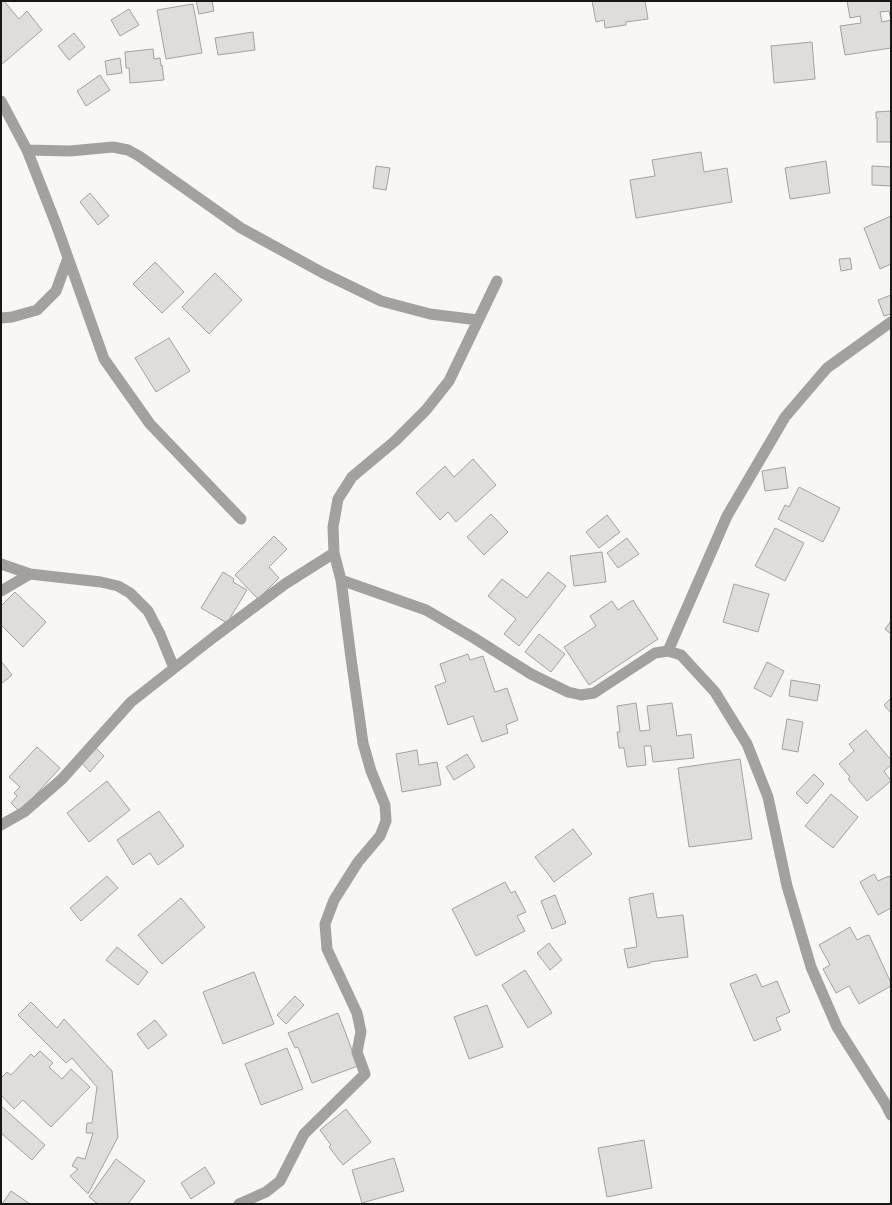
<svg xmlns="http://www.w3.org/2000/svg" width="892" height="1205" font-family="Poppins,sans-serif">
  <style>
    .building { fill: #deddd9; stroke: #a4a29f; fill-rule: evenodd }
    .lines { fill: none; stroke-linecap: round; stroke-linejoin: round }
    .minor { stroke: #a2a1a0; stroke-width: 11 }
  </style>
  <rect width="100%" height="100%" fill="#f8f7f3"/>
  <path class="building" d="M 1,1 L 4,1 L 19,19 L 27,11 L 42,30 L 1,65 Z
    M 196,1 L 212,1 L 214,11 L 199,14 Z
    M 592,1 L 645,1 L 648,19 L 626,22 L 626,25 L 605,28 L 604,20 L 596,22 Z
    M 847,1 L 891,1 L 891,48 L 845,55 L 840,26 L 861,23 L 860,16 L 850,18 ZM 889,11 L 891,20 L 882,22 L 880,12 Z
    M 193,4 L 202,53 L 166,59 L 157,10 Z
    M 129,9 L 139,25 L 120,36 L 111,20 Z
    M 253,32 L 255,50 L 218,55 L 215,38 Z
    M 74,33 L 85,47 L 69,60 L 58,46 Z
    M 812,42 L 815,79 L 774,83 L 771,46 Z
    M 153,49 L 154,59 L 160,58 L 161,66 L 162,65 L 164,80 L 130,83 L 129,68 L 126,68 L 125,52 Z
    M 120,58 L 122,73 L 107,75 L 105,61 Z
    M 100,75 L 110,90 L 86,106 L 77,91 Z
    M 891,111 L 891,142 L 877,142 L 877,118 L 876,118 L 876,112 Z
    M 701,152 L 704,172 L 727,168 L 732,202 L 636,218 L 630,180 L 655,176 L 652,160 Z
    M 826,161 L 830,193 L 790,199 L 785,168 Z
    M 376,166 L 390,168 L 386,190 L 373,188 Z
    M 872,166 L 891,167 L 891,186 L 872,185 Z
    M 90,193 L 109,216 L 98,225 L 80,202 Z
    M 891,216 L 891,264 L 880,269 L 864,228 Z
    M 850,258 L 852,269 L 841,271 L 839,259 Z
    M 155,262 L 184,292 L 162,313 L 133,284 Z
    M 215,273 L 242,300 L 209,334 L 182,307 Z
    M 891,295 L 891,314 L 884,316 L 878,300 Z
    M 169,338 L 190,371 L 156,392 L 135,358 Z
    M 473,459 L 496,485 L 456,522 L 448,512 L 440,520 L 416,493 L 445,466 L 454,477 Z
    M 785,467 L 788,488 L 765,491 L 762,471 Z
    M 799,487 L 840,508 L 823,542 L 778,519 L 785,505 L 789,507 Z
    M 491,514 L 508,532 L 484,555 L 467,537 Z
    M 607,515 L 620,532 L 599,548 L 586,532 Z
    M 775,528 L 804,543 L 785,581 L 755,566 Z
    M 274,536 L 287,549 L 269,567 L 279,578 L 258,599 L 235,575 Z
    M 627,538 L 639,554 L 618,568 L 607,553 Z
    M 602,552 L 606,582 L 574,586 L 570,556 Z
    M 223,572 L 234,579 L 233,582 L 247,590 L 227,623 L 201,608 Z
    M 548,572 L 566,586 L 519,646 L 504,634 L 516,619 L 488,596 L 502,579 L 527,598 Z
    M 734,584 L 769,594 L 758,632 L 723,622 Z
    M 15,592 L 46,622 L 23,647 L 1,625 L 1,606 Z
    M 633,600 L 658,639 L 589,685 L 564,647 L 596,626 L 590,616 L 612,601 L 618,610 Z
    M 891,621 L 891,634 L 885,629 Z
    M 539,634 L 565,654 L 551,672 L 525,652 Z
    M 468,654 L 470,660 L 483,656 L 495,692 L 507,688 L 518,720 L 506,725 L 508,733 L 482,742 L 473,716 L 448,725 L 435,686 L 446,682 L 440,664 Z
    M 1,661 L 12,675 L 1,684 Z
    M 767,662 L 784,671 L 771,697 L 754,688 Z
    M 791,680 L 820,685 L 817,701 L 789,696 Z
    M 891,698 L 891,713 L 884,705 Z
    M 636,703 L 640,731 L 650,730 L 647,706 L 672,703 L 677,736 L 691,734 L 694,758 L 653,762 L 651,746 L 644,746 L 646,765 L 627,767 L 624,748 L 619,748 L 617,732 L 620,732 L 617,706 Z
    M 787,719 L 803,722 L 798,752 L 782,749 Z
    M 866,730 L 891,760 L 891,765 L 884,771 L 891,781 L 867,801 L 848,779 L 850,777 L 839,764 L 854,751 L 849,744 Z
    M 37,747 L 60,768 L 20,812 L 11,803 L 17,796 L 14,793 L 20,787 L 9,777 Z
    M 96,748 L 104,756 L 90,772 L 82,763 Z
    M 417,750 L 419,765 L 437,762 L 441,785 L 402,792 L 396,754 Z
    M 467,754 L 475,767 L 454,780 L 446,767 Z
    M 740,759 L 752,839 L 689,847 L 678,768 Z
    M 814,774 L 824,784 L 807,804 L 796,793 Z
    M 107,781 L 130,810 L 89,842 L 67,813 Z
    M 831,794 L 858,817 L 833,848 L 805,826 Z
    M 159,811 L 184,846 L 158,865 L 150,853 L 133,865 L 117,840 Z
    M 573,829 L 592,854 L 554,882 L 535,857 Z
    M 874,874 L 878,881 L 889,876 L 891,879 L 891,908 L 878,915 L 860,882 Z
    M 107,876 L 118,888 L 81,921 L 70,908 Z
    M 505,882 L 511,893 L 515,891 L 526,912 L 517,916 L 525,931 L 476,956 L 452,909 Z
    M 653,893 L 657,918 L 683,915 L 688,957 L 650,962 L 650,963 L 628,968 L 624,949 L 637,947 L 629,898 Z
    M 555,895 L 566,923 L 552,929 L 541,901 Z
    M 181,898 L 205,927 L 162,964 L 138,935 Z
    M 850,927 L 857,940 L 865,936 L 869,935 L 891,983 L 891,986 L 859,1004 L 849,986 L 836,993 L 823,969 L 830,965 L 819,945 Z
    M 549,943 L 562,960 L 550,970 L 537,953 Z
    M 117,947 L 148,972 L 138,985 L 106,960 Z
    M 525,970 L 552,1013 L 528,1028 L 502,985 Z
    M 254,972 L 274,1024 L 223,1044 L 203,992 Z
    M 756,974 L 762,987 L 777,981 L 790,1012 L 776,1018 L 781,1030 L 754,1041 L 730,984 Z
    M 295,996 L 304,1005 L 286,1024 L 277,1015 Z
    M 31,1002 L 57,1028 L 64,1019 L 112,1071 L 118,1137 L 88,1194 L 70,1176 L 78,1169 L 72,1166 L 77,1157 L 85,1159 L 93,1133 L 86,1133 L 87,1123 L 92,1123 L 97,1087 L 72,1058 L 66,1063 L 18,1015 Z
    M 487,1005 L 503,1047 L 469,1059 L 454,1017 Z
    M 338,1013 L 358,1066 L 312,1083 L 298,1047 L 295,1048 L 288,1033 Z
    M 155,1020 L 167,1035 L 148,1049 L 137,1034 Z
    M 287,1048 L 303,1089 L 261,1105 L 245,1064 Z
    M 40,1051 L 53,1063 L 49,1067 L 62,1079 L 71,1069 L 90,1087 L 51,1127 L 23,1100 L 14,1109 L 1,1095 L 1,1078 L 7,1072 L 11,1075 L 31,1054 L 34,1057 Z
    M 1,1106 L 45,1145 L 32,1160 L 1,1133 Z
    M 346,1109 L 371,1142 L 343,1165 L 329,1147 L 331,1145 L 320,1130 Z
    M 644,1140 L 652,1188 L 607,1197 L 598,1148 Z
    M 394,1158 L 404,1191 L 362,1203 L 352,1170 Z
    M 116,1159 L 145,1181 L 128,1204 L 98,1204 L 89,1197 Z
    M 205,1167 L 215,1183 L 191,1199 L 181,1183 Z
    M 11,1191 L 30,1204 L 2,1204 Z"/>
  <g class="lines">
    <path class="minor" d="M 1,101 L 27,150 L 56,224 L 104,359 L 150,424 L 241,519
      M 27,150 L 70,151 L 113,147 L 128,150 L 139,156 L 241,228 L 323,273 L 381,301 L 430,314 L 478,320
      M 1,318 L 12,317 L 37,310 L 56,291 L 68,258
      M 1,564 L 30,574 L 101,582 L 118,586 L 130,593 L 148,611 L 160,634 L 174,668
      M 341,580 L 426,610 L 474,638 L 531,674 L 568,692 L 581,695 L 594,693 L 655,653 L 668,651 L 681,655 L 715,692 L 747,744 L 768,797 L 787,886 L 811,967 L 837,1027 L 885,1103 L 891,1115
      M 1,591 L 30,574
      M 668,651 L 727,516 L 785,417 L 827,368 L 891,322
      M 1,825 L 24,812 L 62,779 L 131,702 L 214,637 L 285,584 L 334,553
      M 239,1204 L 266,1192 L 280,1181 L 304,1134 L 365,1074 L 357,1052 L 361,1032 L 357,1013 L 327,949 L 325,924 L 334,900 L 358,862 L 380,836 L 386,821 L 385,805 L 371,771 L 363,743 L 351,658 L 341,580 L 334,553 L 333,527 L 338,499 L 352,477 L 395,441 L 426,410 L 449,381 L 497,281"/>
  </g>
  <rect width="892" height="1205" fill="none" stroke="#171715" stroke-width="4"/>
</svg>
